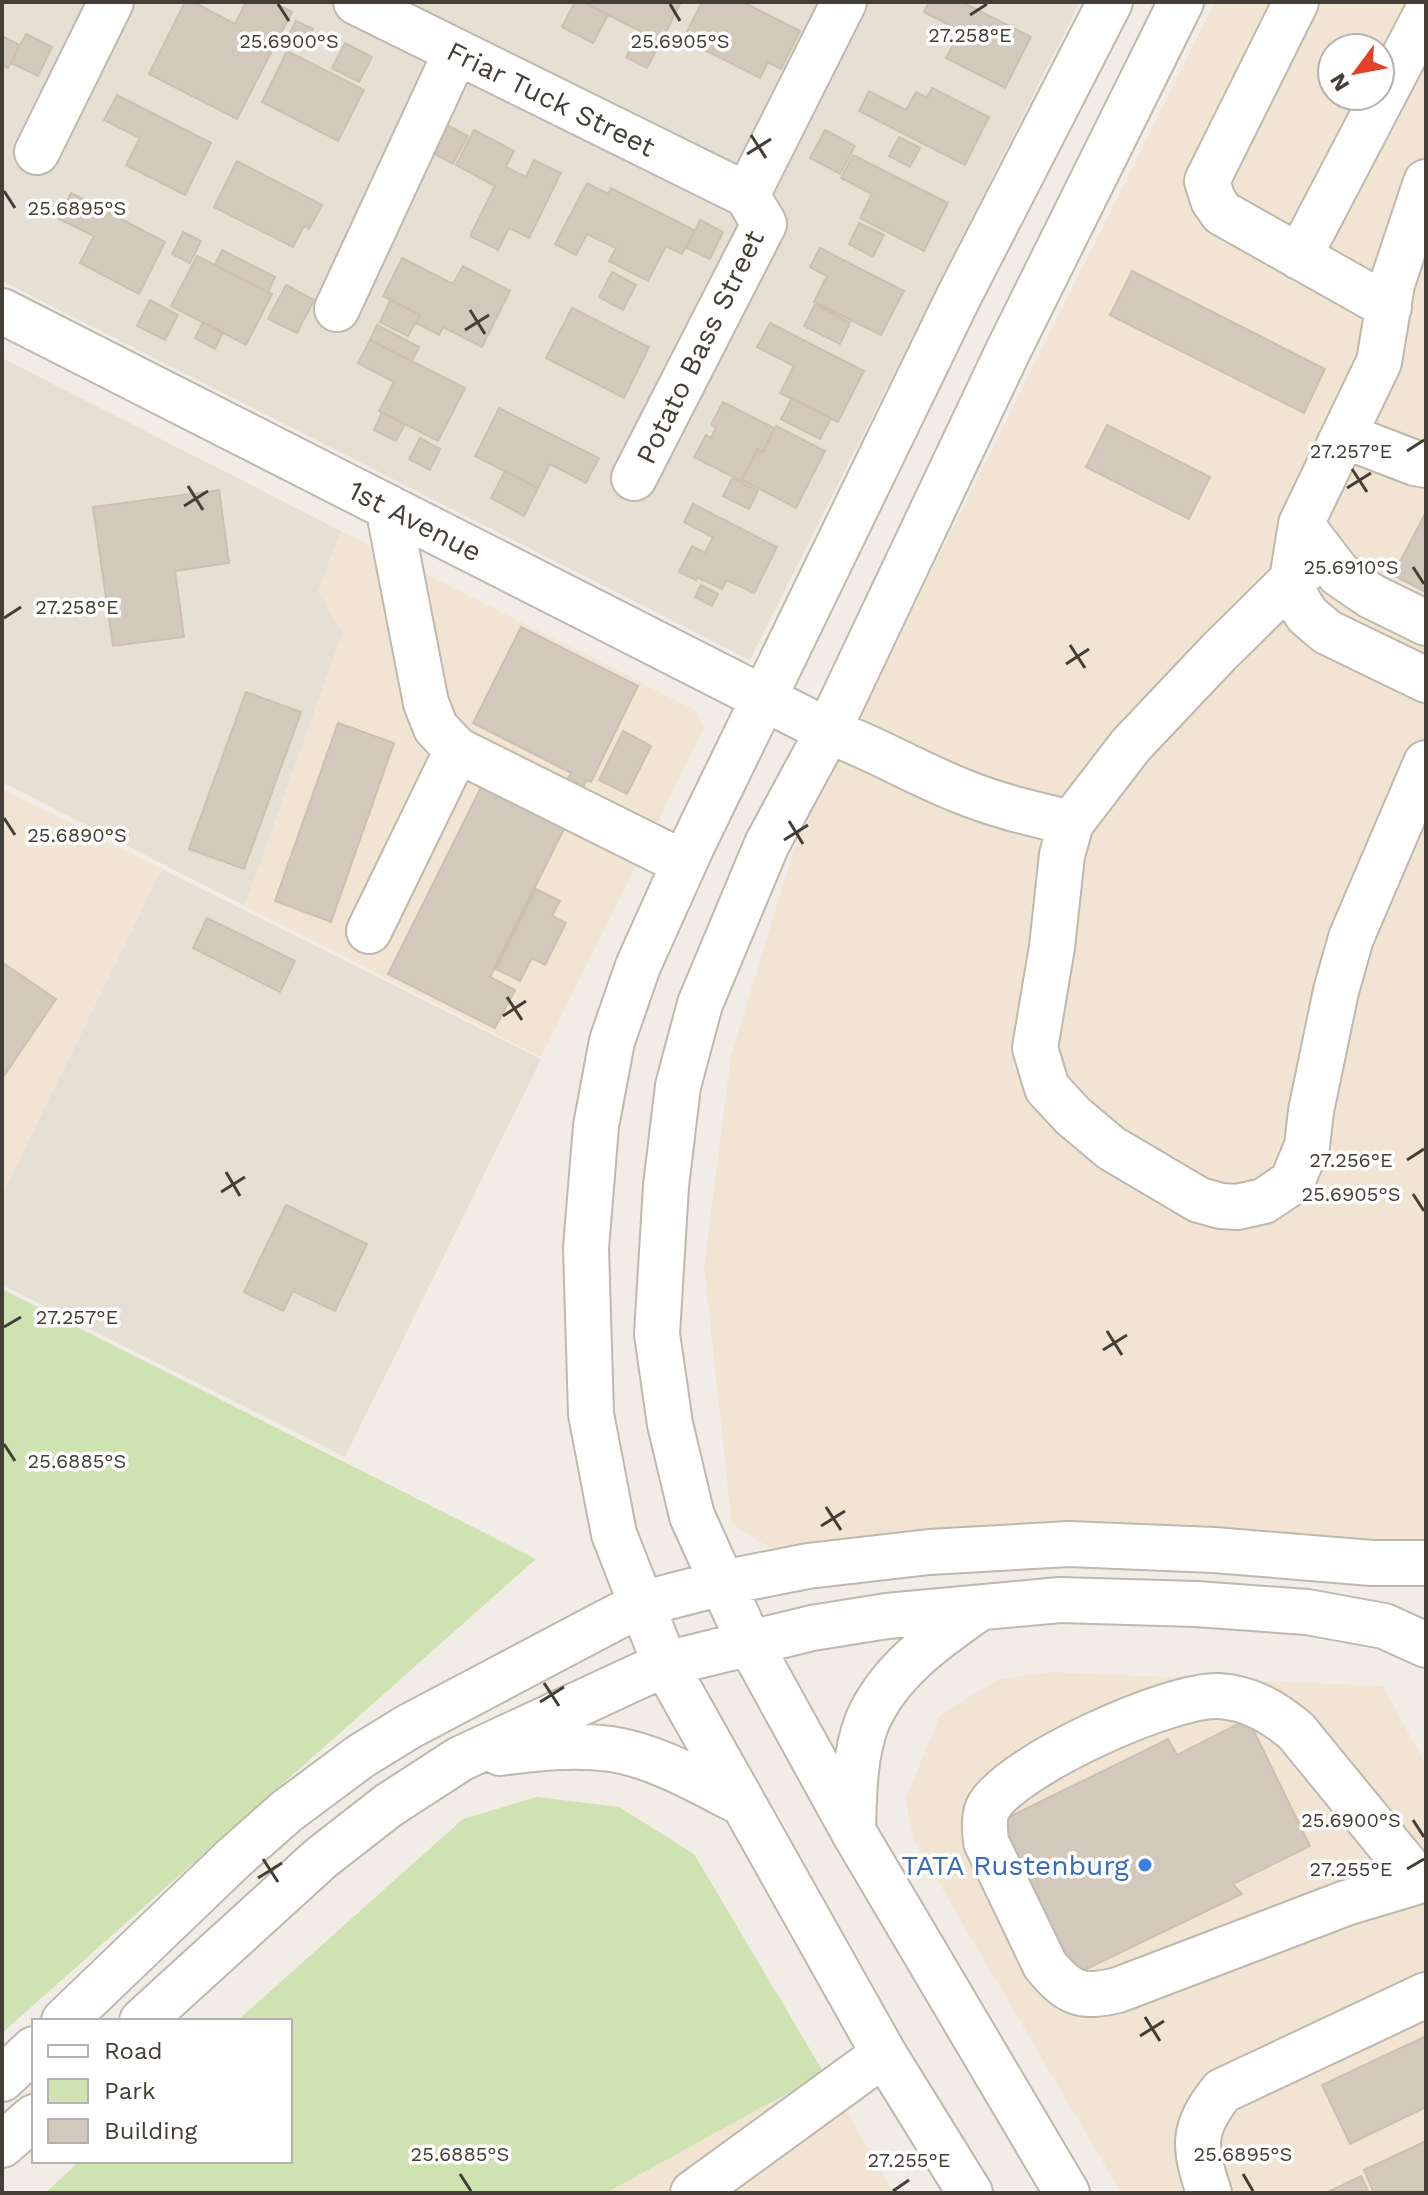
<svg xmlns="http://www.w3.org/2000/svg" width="1428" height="2195" font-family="'Work Sans',sans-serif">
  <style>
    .residential { fill: #e5dfd4 }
    .commercial { fill: #f1e4d3; fill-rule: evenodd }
    .green { fill: #cee2b2 }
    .building { fill: #d2c9bc; stroke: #ccc0b0; stroke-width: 2 }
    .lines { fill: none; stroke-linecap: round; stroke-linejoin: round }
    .minor-casing { stroke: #bfb8ac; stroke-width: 48 }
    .minor { stroke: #fff; stroke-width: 44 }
    .ticks { fill: none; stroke: #433e36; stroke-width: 3 }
    .shop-dot { fill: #3f7fe0; stroke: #fff; stroke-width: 3 }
    .labels { text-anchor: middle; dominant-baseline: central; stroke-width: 7; stroke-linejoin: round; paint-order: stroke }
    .street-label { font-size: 28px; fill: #433e36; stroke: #fff }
    .shop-label { font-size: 28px; fill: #366cbe; stroke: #fff; text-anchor: end }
    .ticks-label { font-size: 20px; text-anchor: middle; fill: #433e36; stroke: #fff; stroke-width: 7; stroke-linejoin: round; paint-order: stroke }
  </style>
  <rect width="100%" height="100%" fill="#f1ede6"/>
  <path class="residential" d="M 2,2 L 1080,2 L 750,660 L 2,281 Z
    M 2,358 L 341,531 L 318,592 L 343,632 L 245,906 L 2,782 Z
    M 162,869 L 541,1059 L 345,1457 L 2,1285 L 2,1194 Z"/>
  <path class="commercial" d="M 1215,2 L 1426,2 L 1426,1553 L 787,1558 L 732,1525 L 704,1267 L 731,1056 L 795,845 ZM 1332,48 L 1380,48 L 1380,96 L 1332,96 Z
    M 341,531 L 697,711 L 704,729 L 541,1057 L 245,906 L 343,633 L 318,592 Z
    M 2,789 L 162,869 L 2,1194 Z
    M 1049,1672 L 1383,1686 L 1426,1765 L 1426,2193 L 1121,2193 L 913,1839 L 906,1798 L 940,1715 L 997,1680 Z
    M 824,2073 L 894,2193 L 606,2193 Z"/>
  <path class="green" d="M 2,1289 L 536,1559 L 2,2033 Z
    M 537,1797 L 619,1807 L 694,1854 L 824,2073 L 606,2193 L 45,2193 L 80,2161 L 290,2161 L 290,2021 L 237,2021 L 463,1819 Z"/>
  <path class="building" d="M 185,2 L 193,2 L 235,24 L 246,2 L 273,2 L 292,12 L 237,119 L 149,74 Z
    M 575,2 L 583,2 L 608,15 L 593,43 L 562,27 Z
    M 583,2 L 681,2 L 661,42 Z
    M 702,2 L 743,2 L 800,31 L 781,69 L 768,62 L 760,78 L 683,39 Z
    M 929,2 L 962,2 L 1031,37 L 1005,88 L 946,58 L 961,31 L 924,12 Z
    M 296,21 L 313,29 L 303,47 L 287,38 Z
    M 640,32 L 661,42 L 647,68 L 626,57 Z
    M 26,34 L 52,47 L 38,76 L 11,63 Z
    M 2,36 L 20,45 L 8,68 L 4,66 L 2,69 Z
    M 345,43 L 372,57 L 359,82 L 332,68 Z
    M 287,51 L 364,90 L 338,141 L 262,102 Z
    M 932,88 L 989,117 L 965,165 L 859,111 L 869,91 L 906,110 L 916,92 L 927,98 Z
    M 117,95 L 211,143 L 185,195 L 126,165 L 140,138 L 104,120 Z
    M 447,125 L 468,136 L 453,164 L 433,153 Z
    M 474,130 L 514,151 L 506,167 L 526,177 L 534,160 L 561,173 L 529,238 L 509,228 L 498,250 L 470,236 L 495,186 L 456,165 Z
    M 825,130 L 855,146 L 840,174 L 810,158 Z
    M 899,137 L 920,148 L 910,167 L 889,156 Z
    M 853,155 L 948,203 L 924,251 L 860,218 L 872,194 L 841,178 Z
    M 237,161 L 322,205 L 309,229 L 304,226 L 293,247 L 214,207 Z
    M 587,183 L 608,194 L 611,188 L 694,230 L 682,254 L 666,246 L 648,281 L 609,261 L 616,248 L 587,234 L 576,255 L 555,244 Z
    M 71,193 L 165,242 L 139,294 L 80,263 L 94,236 L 59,219 Z
    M 700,220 L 723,232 L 710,259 L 687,248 Z
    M 859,223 L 884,235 L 873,257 L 849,244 Z
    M 183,232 L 201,241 L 190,263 L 172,254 Z
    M 820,248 L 904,291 L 881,335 L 814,302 L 827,276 L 810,267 Z
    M 222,250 L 275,277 L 268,292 L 215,265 Z
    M 197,256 L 272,294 L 246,345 L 171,306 Z
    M 402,258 L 453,284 L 463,266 L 510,291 L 482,347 L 443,327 L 439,335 L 416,323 L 420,315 L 383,296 Z
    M 1132,271 L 1325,369 L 1304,413 L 1110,315 Z
    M 612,272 L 636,285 L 623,310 L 599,297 Z
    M 286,285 L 314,300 L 297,333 L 268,319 Z
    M 150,300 L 178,315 L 165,340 L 137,326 Z
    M 390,300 L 420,315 L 408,336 L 380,322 Z
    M 815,304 L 850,323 L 840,344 L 804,326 Z
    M 572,308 L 649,347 L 624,398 L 546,358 Z
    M 203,322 L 223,332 L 215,349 L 195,338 Z
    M 770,323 L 864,371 L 838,422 L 780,393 L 794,366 L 757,347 Z
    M 377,325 L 419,347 L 412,361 L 370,340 Z
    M 370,340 L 465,388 L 438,441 L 379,411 L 394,382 L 358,363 Z
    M 792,398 L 831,418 L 820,439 L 781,419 Z
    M 723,402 L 774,428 L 763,452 L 757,449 L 741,481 L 694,457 L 706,435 L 711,438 L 716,428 L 711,425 Z
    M 499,408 L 599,458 L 586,483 L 550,464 L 538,488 L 475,456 Z
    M 382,412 L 405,424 L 396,441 L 374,430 Z
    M 1107,425 L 1210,477 L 1189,519 L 1086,467 Z
    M 776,426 L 825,451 L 796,508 L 742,480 L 758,450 L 763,452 Z
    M 420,438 L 440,449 L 430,470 L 409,459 Z
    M 505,471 L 538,488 L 524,516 L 491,498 Z
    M 732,478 L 758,491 L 749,509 L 723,496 Z
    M 219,490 L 229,563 L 175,571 L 184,637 L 113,646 L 93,507 Z
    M 693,504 L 777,547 L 754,593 L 727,580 L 722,589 L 697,577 L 696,580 L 679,572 L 692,546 L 705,553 L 713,537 L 684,522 Z
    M 1426,512 L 1426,592 L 1393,575 Z
    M 701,585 L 718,594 L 712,606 L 695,597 Z
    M 521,627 L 638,686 L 591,782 L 587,780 L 583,787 L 567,780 L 571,773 L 473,723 Z
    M 246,692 L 301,712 L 244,869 L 189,849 Z
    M 338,723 L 394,743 L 331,922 L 275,901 Z
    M 623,731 L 651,746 L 627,794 L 599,780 Z
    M 483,783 L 566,825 L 490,977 L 515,990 L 495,1028 L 388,974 Z
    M 536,889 L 560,901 L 552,916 L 566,923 L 545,965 L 532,958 L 520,981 L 496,969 Z
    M 207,918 L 295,961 L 280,992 L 193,948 Z
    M 3,963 L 56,999 L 4,1076 L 2,1075 Z
    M 286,1205 L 367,1244 L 335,1311 L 293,1291 L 283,1311 L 244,1292 Z
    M 1248,1719 L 1310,1846 L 1233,1884 L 1242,1894 L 1072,1976 L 997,1823 L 1168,1739 L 1177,1755 Z
    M 1426,2036 L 1426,2107 L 1350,2144 L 1322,2085 Z
    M 1426,2141 L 1426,2193 L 1374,2193 L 1364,2170 Z
    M 1361,2176 L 1369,2193 L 1326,2193 Z"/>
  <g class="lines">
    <g class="minor-casing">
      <path id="minor" d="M 356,2 L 747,195
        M 1296,2 L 1207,181 L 1213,200 L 1222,213 L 1389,307
        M 37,152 L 111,2
        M 1426,182 L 1392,284 L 1379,362 L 1301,524 L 1292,580 L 1295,596 L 1307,615 L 1327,632 L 1426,680
        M 1299,257 L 1426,14
        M 337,309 L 456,52
        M 2,311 L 828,731 C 875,748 917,774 964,792 C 998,806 1034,814 1071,823
        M 1345,436 L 1415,463 L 1426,465
        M 634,478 L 764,224 L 747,195 L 844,2
        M 388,507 L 426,703 L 436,728 L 457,750 L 684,863
        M 1306,531 L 1339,574 L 1371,596 L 1426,623
        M 1324,555 L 1292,580 L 1219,652 L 1131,745 L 1071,823 L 1062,855 L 1052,947 L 1035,1048 L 1047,1088 L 1073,1116 L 1111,1148 L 1199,1200 L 1221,1206 L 1237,1207 L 1264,1201 L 1292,1182 L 1307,1146 L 1311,1111 L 1336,991 L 1351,938 L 1426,763
        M 369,931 L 457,750
        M 500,1753 C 536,1748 574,1744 611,1749 C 657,1756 700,1782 742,1803
        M 853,1831 C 854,1795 854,1756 867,1722 C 888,1672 935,1639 978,1609
        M 1418,1880 L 1296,1731 C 1273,1712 1250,1698 1219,1696 C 1170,1694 1015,1764 989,1806 C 983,1816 985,1830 986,1842 L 1045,1965 C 1069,1994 1081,1999 1118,1990 L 1346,1903 L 1426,1879
        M 64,2021 L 235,1857 L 287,1811 L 361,1756 L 408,1727 L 641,1604 L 722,1583 L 808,1566 L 929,1552 L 1069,1544 L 1214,1550 L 1372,1563 L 1426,1563
        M 142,2021 L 321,1858 L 389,1805 L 460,1759 L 665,1664 L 812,1628 L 887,1616 L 1060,1600 L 1196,1604 L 1307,1612 L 1384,1626 L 1426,1645
        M 2,2079 L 34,2049
        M 2,2145 L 34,2117
        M 693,2193 L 884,2054
        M 970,2193 L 884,2054 L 665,1664 L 614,1534 L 591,1414 L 586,1248 L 596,1126 L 612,1041 L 638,966 L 692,846 L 958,298 L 1110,2
        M 1067,2193 L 853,1831 L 749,1642 L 692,1516 L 670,1424 L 657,1334 L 666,1186 L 678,1086 L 700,1004 L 767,844 L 828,731 L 1008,351 L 1181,2
        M 1209,2193 C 1194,2147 1191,2130 1222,2091 L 1426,1995"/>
    </g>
    <use href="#minor" class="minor"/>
  </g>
  <path class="ticks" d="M 278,4 L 289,21M 670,4 L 680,21M 970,15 L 987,4M 751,135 L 766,158M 747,154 L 771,139M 4,191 L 15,208M 470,310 L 485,334M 465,330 L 489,315M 1407,451 L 1424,440M 1352,469 L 1367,492M 188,486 L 203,510M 1347,488 L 1371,473M 184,506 L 208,491M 1413,567 L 1424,584M 4,618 L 21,607M 1070,645 L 1085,668M 1066,664 L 1089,649M 4,818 L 15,835M 789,821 L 803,844M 784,840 L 808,825M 507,997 L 522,1020M 503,1016 L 526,1001M 1407,1160 L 1424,1149M 226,1172 L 240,1196M 221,1192 L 245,1177M 1413,1194 L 1424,1211M 4,1327 L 21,1317M 1107,1331 L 1122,1355M 1103,1350 L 1127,1335M 4,1444 L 15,1461M 826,1507 L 841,1530M 821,1526 L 845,1511M 544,1683 L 559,1706M 540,1702 L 564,1687M 1413,1820 L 1424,1837M 263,1859 L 278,1882M 1407,1869 L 1424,1859M 258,1878 L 282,1863M 1145,2017 L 1160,2041M 1140,2036 L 1164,2021M 460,2174 L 471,2191M 1243,2174 L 1253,2191M 893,2191 L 909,2180"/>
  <circle class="shop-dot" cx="1145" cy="1865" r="8"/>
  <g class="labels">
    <g class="street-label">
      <text transform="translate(551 99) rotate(26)">Friar Tuck Street</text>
      <text transform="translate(700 347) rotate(-64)">Potato Bass Street</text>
      <text transform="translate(415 521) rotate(27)">1st Avenue</text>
    </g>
    <g class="shop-label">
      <text x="1129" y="1865">TATA Rustenburg</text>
    </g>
  </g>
  <g class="ticks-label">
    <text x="970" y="42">27.258°E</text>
    <text x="289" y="48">25.6900°S</text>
    <text x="680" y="48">25.6905°S</text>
    <text x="77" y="215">25.6895°S</text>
    <text x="1351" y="458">27.257°E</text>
    <text x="1351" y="574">25.6910°S</text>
    <text x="77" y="614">27.258°E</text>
    <text x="77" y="842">25.6890°S</text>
    <text x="1351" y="1167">27.256°E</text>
    <text x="1351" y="1201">25.6905°S</text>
    <text x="77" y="1324">27.257°E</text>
    <text x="77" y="1468">25.6885°S</text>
    <text x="1351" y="1827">25.6900°S</text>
    <text x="1351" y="1876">27.255°E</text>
    <text x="460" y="2161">25.6885°S</text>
    <text x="1243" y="2161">25.6895°S</text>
    <text x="909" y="2167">27.255°E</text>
  </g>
  <rect width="1428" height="2195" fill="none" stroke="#433e36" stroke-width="8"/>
  <rect x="32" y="2019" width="260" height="144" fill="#ffffff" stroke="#b4b2af" stroke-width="2"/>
  <rect x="48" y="2045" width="40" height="12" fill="#ffffff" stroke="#b4b2af" stroke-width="2"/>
  <text x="104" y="2059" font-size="24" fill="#433e36">Road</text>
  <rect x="48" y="2079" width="40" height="24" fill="#cee2b2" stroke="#b4b2af" stroke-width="2"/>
  <text x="104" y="2099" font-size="24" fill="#433e36">Park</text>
  <rect x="48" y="2119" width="40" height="24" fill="#d2c9bc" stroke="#b4b2af" stroke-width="2"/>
  <text x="104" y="2139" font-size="24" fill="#433e36">Building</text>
  <g transform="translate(1356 72) rotate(238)"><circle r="38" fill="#ffffff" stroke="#b4b2af" stroke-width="2"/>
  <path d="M0-6L14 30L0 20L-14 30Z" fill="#e54029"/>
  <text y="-12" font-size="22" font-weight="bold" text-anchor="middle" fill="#433e36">N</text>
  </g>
</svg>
